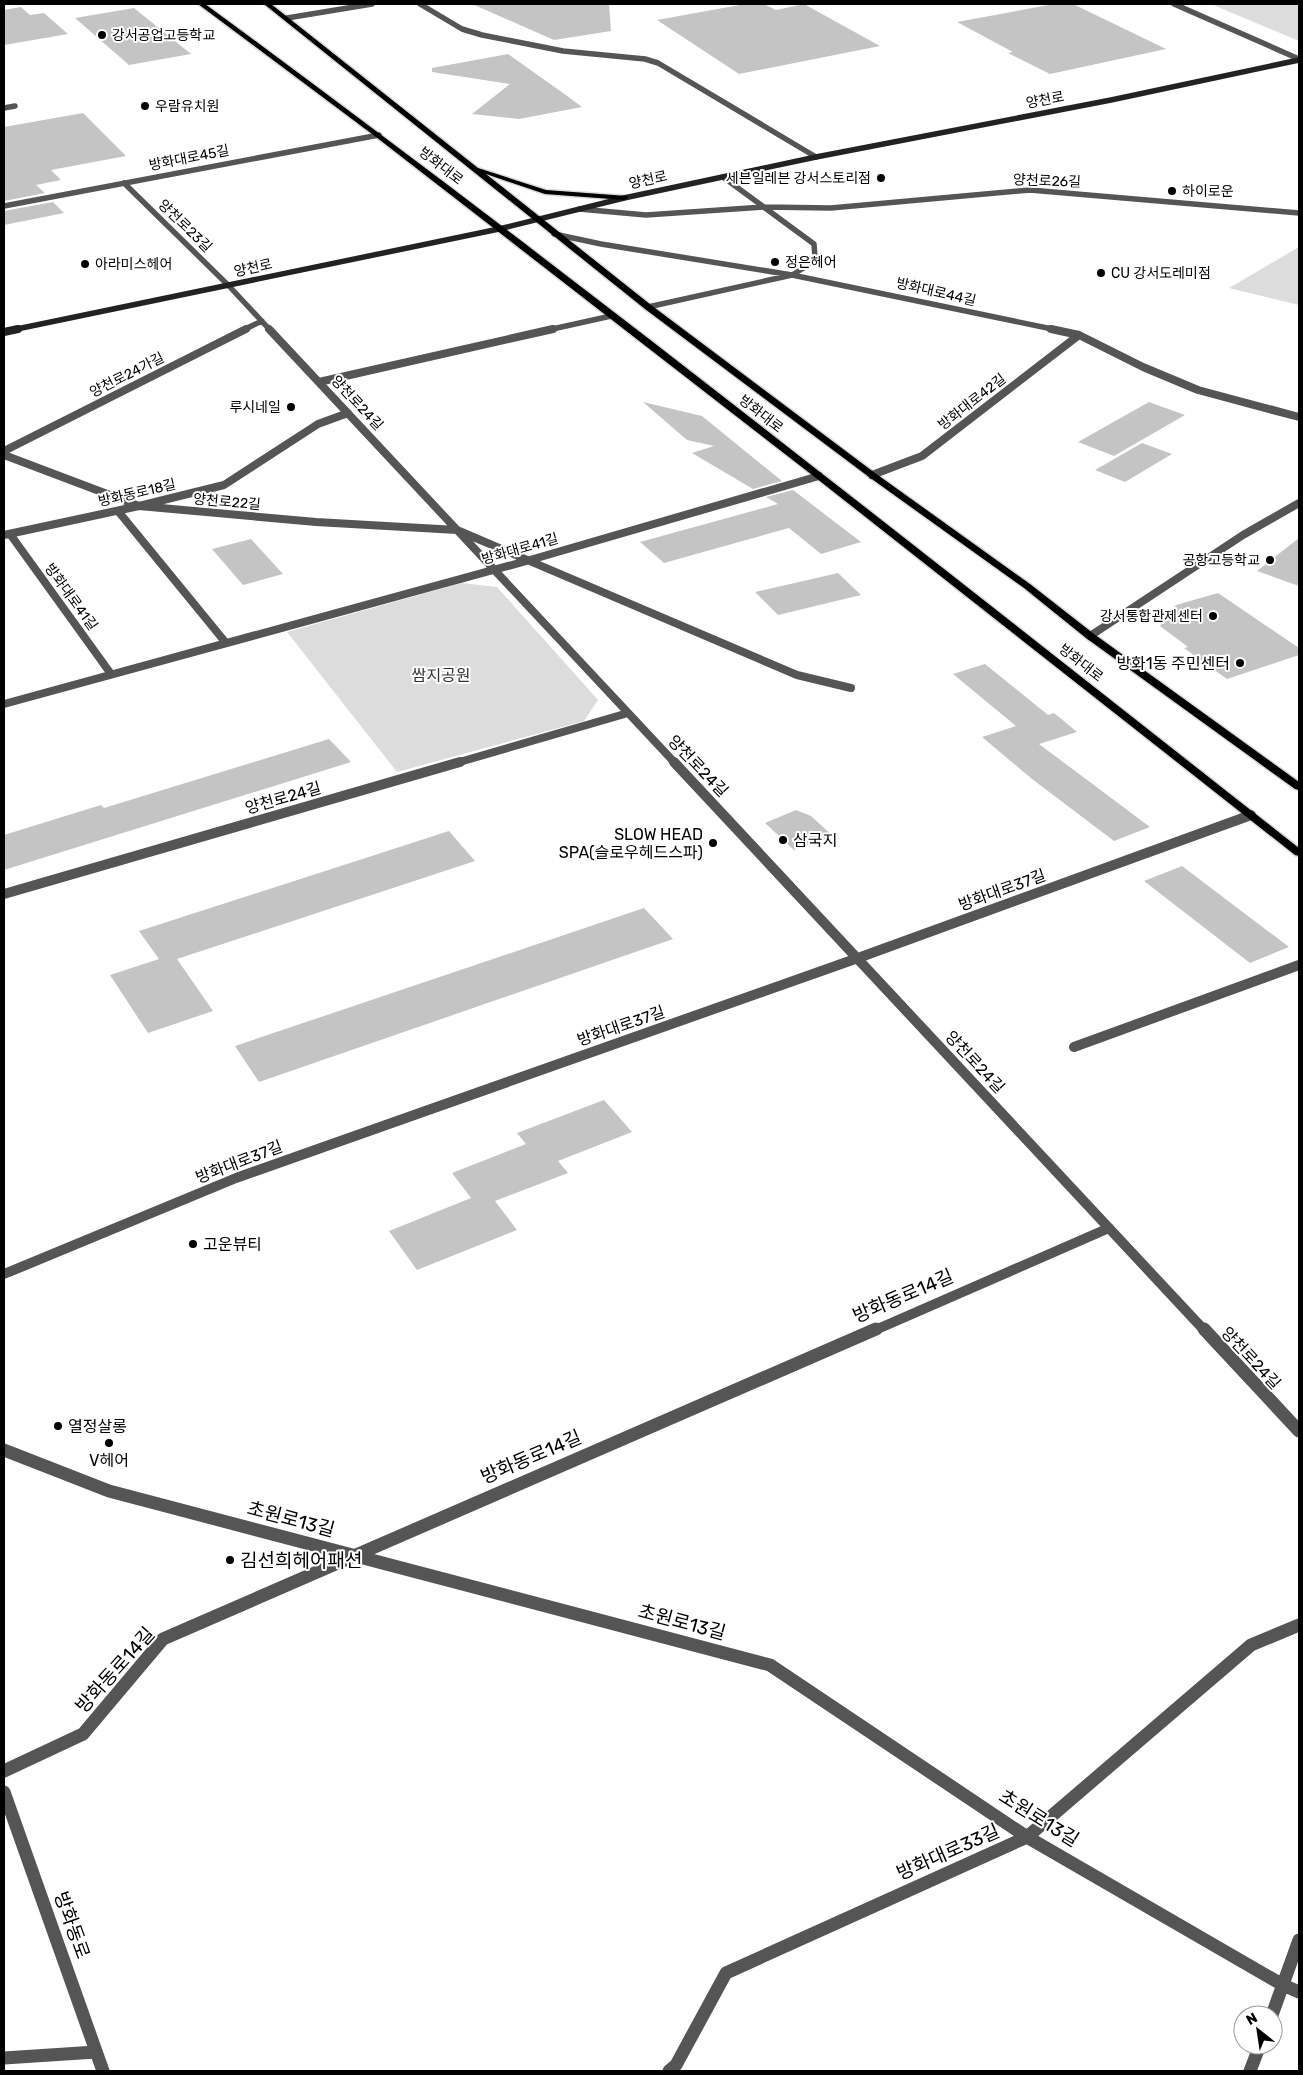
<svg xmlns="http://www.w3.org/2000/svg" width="1303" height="2075" font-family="Rubik,'Noto Sans KR',sans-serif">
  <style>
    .green { fill: #dcdcdc }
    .building { fill: #c4c4c4 }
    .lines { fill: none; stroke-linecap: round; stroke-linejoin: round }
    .primary-casing { stroke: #dbdbdb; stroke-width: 3 }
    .minor-far3 { stroke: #555; stroke-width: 5.5 }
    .minor-far2 { stroke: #555; stroke-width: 8 }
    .minor-far1 { stroke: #555; stroke-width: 10 }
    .minor { stroke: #555; stroke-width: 13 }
    .tertiary { stroke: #555; stroke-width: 13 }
    .secondary-far1 { stroke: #222; stroke-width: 5.5 }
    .secondary { stroke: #222; stroke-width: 8 }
    .primary { fill: #000; fill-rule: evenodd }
    .poi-dot { fill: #000; stroke: #fff; stroke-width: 2 }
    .labels { text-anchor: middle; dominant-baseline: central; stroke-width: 4; stroke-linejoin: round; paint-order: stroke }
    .far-poi-label { font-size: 14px; fill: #000; stroke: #fff; text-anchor: start }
    .far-street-label { font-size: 14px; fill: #000; stroke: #fff }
    .poi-label { font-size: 16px; fill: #000; stroke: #fff; text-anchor: start }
    .park-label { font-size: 16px; fill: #333; stroke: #fff }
    .street-label { font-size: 16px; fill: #000; stroke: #fff }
    .near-street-label { font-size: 19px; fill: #000; stroke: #fff }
    .near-poi-label { font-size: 19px; fill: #000; stroke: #fff; text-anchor: start }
  </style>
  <rect width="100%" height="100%" fill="#fff"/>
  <path class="green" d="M 1211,4 L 1299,4 L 1299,41 Z
    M 1299,247 L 1299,305 L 1229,288 Z
    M 462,583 L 497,587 L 598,700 L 584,721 L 397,772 L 287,632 Z"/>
  <path class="building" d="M 472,4 L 609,4 L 611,31 L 554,40 Z
    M 745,4 L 764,4 L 776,10 L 804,4 L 880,46 L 739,74 L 657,20 Z
    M 1054,4 L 1073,4 L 1166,49 L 1050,74 L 1008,53 L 1013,52 L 957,22 Z
    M 21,7 L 30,15 L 44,13 L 68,34 L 4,45 L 4,10 Z
    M 134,8 L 191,54 L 129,65 L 75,18 Z
    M 508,54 L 563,93 L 582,107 L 519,119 L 472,114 L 510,84 L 432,72 L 432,68 Z
    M 83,113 L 126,156 L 51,170 L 61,180 L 36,185 L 45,193 L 4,201 L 4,127 Z
    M 53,202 L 64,213 L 4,225 L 4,211 Z
    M 643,402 L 702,416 L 782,481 L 753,489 L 692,453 L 714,446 L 687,440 Z
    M 1149,402 L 1185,415 L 1114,456 L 1078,442 Z
    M 1142,443 L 1172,454 L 1125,482 L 1095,470 Z
    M 793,490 L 861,542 L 821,554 L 789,528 L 664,563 L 640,542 L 778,504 L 766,497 Z
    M 1299,538 L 1299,586 L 1257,571 Z
    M 251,539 L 283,574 L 243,585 L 212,549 Z
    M 838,573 L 861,595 L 778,615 L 755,592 Z
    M 1218,593 L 1299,648 L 1299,655 L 1227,679 L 1184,648 L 1188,647 L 1160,626 L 1176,605 Z
    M 985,664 L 1048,715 L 1054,713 L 1077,732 L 1039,744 L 1150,827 L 1114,841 L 1032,779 L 982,737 L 1016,726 L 953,674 Z
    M 329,739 L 351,762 L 4,870 L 4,835 L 101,805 L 104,808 Z
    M 796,810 L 811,816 L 833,836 L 794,850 L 765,823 Z
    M 449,831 L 475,861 L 177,959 L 213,1011 L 148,1033 L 110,975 L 159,959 L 139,931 Z
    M 1182,866 L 1289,947 L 1250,963 L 1144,881 Z
    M 644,908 L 673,939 L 259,1082 L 235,1046 Z
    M 604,1100 L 632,1132 L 558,1161 L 568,1173 L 495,1201 L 517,1230 L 417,1270 L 389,1231 L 471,1198 L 452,1173 L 526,1144 L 517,1133 Z"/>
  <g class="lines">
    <g class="primary-casing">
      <path id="primary" d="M 198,4 L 205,4 C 576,276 937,564 1299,848 L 1299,856 L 1295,855 L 816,478 L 376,137 Z
        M 264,4 L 271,4 L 478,168 L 546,190 L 627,196 L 628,198 L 624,200 L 545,194 L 486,174 L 651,305 L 875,473 L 1030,584 L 1094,634 L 1299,782 L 1299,790 L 1295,789 L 1086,638 L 1024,588 L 869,477 L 645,309 Z"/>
    </g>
    <path class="minor-far3" d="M 420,4 L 462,29 L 482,35 L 563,51 L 645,59 L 658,63 L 816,157
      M 1174,4 L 1299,59
      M 287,18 L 372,4
      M 4,108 L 15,106
      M 124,183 L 229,286 L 270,330
      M 4,206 L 379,135
      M 579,209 L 646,215 L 764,207 L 831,208 L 1030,190 L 1299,213
      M 554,234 L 601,244 L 792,275 L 1057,330
      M 648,307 L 792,275 L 807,266 L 815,258 L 814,244 L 723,177
      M 243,330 L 262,321
      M 548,330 L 611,316"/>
    <path class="minor-far2" d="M 269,329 L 675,763
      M 1051,329 L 1079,335 L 1143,367 L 1198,390 L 1299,417
      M 319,382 L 553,329
      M 4,451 L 246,329
      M 4,455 L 139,506 L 316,522 L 457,530 L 797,675 L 851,688
      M 872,475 L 922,456 L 1079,335
      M 118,511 L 226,643
      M 10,534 L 111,674
      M 4,535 L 139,506 L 224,485 L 318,424 L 348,413
      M 1090,636 L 1243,535 L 1299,503
      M 4,704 L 530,560 L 819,476
      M 456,763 L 628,713"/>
    <path class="minor-far1" d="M 674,762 L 1205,1331
      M 4,894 L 460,762
      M 1074,1047 L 1299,965
      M 4,1274 L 236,1178 L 858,958 L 1251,815
      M 873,1331 L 1109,1228"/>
    <path class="minor" d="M 1204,1329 L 1299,1431
      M 4,1450 L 109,1491 L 770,1665 L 1027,1837 L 1283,1985 L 1299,1992
      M 4,1771 L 83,1734 L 163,1639 L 876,1329
      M 1272,2015 L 1299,1940
      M 4,2058 L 96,2052
      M 669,2071 L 676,2065 L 726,1973 L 1027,1837 L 1251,1645 L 1299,1625
      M 1250,2071 L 1260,2045"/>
    <path class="tertiary" d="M 4,1792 L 103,2071"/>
    <path class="secondary-far1" d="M 12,330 L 499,229 L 624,198 L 816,157 L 1111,100 L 1299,60"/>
    <path class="secondary" d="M 4,332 L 18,329"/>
    <use href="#primary" class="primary"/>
  </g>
  <g class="poi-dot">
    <circle cx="102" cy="35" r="5"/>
    <circle cx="145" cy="106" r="5"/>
    <circle cx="881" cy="178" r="5"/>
    <circle cx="1172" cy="191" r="5"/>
    <circle cx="775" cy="262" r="5"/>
    <circle cx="85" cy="264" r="5"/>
    <circle cx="1101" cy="273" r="5"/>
    <circle cx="291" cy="407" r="5"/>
    <circle cx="1270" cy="560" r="5"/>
    <circle cx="1213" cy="616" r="5"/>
    <circle cx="1240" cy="663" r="5"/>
    <circle cx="783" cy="840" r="5"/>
    <circle cx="713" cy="843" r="5"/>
    <circle cx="193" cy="1244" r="5"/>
    <circle cx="58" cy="1426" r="5"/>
    <circle cx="109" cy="1443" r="5"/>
    <circle cx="230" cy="1560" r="5"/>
  </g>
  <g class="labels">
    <g class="far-poi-label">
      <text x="112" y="35">강서공업고등학교</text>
      <text x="155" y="106">우람유치원</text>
      <text x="871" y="178" text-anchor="end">세븐일레븐 강서스토리점</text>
      <text x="1182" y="191">하이로운</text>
      <text x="785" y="262">정은헤어</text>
      <text x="95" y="264">아라미스헤어</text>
      <text x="1111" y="273">CU 강서도레미점</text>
      <text x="281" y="407" text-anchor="end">루시네일</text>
      <text x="1260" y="560" text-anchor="end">공항고등학교</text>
      <text x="1203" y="616" text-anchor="end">강서통합관제센터</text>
    </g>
    <g class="far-street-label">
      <text transform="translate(1045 100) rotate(-11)">양천로</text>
      <text transform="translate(189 158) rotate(-11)">방화대로45길</text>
      <text transform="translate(441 166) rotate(38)">방화대로</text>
      <text transform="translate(648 180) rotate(-12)">양천로</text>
      <text transform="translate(1047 181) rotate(2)">양천로26길</text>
      <text transform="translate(185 226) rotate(44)">양천로23길</text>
      <text transform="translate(253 268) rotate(-12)">양천로</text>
      <text transform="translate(936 292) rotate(13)">방화대로44길</text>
      <text transform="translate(127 375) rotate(-27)">양천로24가길</text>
      <text transform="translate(972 402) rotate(-38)">방화대로42길</text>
      <text transform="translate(357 403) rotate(47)">양천로24길</text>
      <text transform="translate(761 414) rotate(38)">방화대로</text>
      <text transform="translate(137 493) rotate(-13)">방화동로18길</text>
      <text transform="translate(227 502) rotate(5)">양천로22길</text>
      <text transform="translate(520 549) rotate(-16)">방화대로41길</text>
      <text transform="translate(71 597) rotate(54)">방화대로41길</text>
      <text transform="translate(1081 663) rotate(38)">방화대로</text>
    </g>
    <g class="poi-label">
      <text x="1230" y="663" text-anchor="end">방화1동 주민센터</text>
      <text x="703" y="834" text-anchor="end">SLOW HEAD<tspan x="703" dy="18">SPA(슬로우헤드스파)</tspan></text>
      <text x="793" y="840">삼국지</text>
      <text x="203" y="1244">고운뷰티</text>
      <text x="68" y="1426">열정살롱</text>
      <text x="109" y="1460" text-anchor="middle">V헤어</text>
    </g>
    <g class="park-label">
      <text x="441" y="675">쌈지공원</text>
    </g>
    <g class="street-label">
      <text transform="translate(698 766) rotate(46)">양천로24길</text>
      <text transform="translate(283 798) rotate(-16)">양천로24길</text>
      <text transform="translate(1002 890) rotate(-20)">방화대로37길</text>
      <text transform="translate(621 1026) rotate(-19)">방화대로37길</text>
      <text transform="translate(975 1062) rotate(47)">양천로24길</text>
      <text transform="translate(239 1162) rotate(-21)">방화대로37길</text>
      <text transform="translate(1251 1358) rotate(47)">양천로24길</text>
    </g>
    <g class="near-street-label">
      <text transform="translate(903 1296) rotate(-23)">방화동로14길</text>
      <text transform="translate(531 1457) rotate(-23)">방화동로14길</text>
      <text transform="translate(291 1519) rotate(15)">초원로13길</text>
      <text transform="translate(682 1622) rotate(15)">초원로13길</text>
      <text transform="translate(115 1670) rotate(-48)">방화동로14길</text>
      <text transform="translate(1039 1818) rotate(32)">초원로13길</text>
      <text transform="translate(948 1852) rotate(-24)">방화대로33길</text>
      <text transform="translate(72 1925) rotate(70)">방화동로</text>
    </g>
    <g class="near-poi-label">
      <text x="240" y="1560">김선희헤어패션</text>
    </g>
  </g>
  <rect width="1303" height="2075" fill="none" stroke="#000000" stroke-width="10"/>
  <g transform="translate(1258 2030) rotate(330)"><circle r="24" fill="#ffffff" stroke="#999999"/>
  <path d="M0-4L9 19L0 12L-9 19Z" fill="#000000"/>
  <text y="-8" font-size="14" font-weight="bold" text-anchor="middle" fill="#000000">N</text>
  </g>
</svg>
